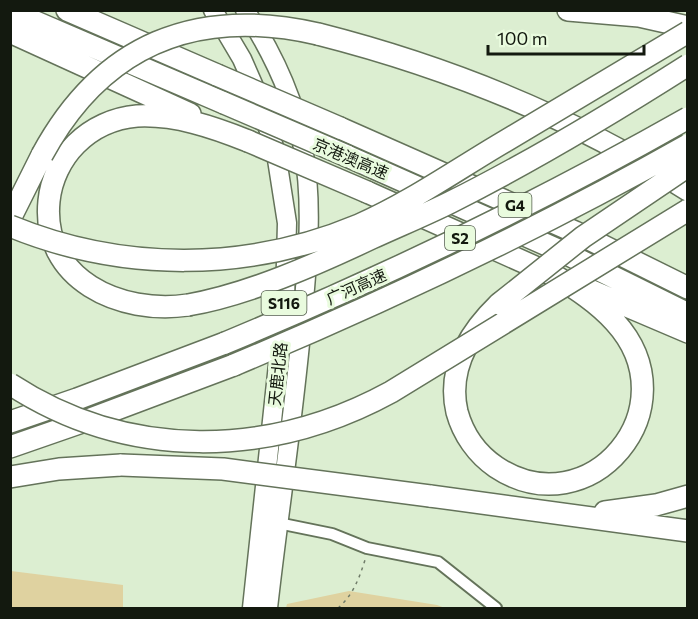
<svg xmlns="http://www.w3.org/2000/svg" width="698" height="619" font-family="Commissioner,'Noto Sans SC',sans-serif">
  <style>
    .green { fill: #dfd2a0 }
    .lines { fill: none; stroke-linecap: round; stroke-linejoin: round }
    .street-casing { stroke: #64735a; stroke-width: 14 }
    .primary-casing { stroke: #64735a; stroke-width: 21 }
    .highway-casing { stroke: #64735a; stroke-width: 24 }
    .path { stroke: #707c69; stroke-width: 1.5; stroke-dasharray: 3 4.5; stroke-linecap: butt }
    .street { stroke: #fff; stroke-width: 10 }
    .primary { stroke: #fff; stroke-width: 18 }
    .highway { stroke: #fff; stroke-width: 21 }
    .highway-bridge-casing { stroke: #64735a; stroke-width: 24; stroke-linecap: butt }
    .highway-bridge { stroke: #fff; stroke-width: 21 }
    .labels { text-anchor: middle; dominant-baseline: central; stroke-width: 6; stroke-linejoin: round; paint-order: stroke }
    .shield { fill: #e9fbde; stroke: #535d4d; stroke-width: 1.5 }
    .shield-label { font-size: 15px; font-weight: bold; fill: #13190f }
    .street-label { font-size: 16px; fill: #13190f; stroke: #e9fbde }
  </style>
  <rect width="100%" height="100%" fill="#dceed1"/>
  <path class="green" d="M 11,571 L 123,585 L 123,608 L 11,608 Z
    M 349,591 L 437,605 L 445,608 L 286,608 L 287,604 Z"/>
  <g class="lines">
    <g class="street-casing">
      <path id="street" d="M 278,523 L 332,534 L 367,548 L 438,562 L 496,608"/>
    </g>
    <g class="primary-casing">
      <path id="primary" d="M 213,10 L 242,59 L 256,91 L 276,153 L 287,223 L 285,299 L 252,608
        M 245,10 C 272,52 295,98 303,148 C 313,201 308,257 303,311 C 295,410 279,509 268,608"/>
    </g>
    <g class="highway-casing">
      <path id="highway" d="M 67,10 L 217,75
        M 568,10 L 639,16 L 688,27
        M 10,11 L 224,103
        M 10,32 L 190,114
        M 318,34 C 448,67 574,118 688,190
        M 340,128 L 575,232 L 688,288
        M 347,156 L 565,253 L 688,314
        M 367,192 L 555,276
        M 10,219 L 42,155
        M 587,289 L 688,332
        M 499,304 C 469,333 447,369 457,412 C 463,434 477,454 496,467 C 589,529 693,408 615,322 C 598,303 576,289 554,275
        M 188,305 C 121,315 41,280 49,201 C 51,180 61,159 76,144 C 92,128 114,118 137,116 C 175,114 213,127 248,141
        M 10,422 L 77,399 L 225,343
        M 10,447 L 85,421 L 234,365
        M 10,477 L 59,469 L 121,465
        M 430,496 L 688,531
        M 605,512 L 656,505 L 688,496"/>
    </g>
    <path class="path" d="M 338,608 C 353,595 359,579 365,560"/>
    <use href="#street" class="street"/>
    <use href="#primary" class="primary"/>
    <use href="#highway" class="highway"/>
    <g class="highway-bridge-casing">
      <path id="highway-bridge" d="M 217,75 L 340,128
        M 224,103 L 347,156
        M 248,141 L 367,192
        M 42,155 C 102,44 196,6 318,34
        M 10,226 C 122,272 247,272 359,225 C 407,204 452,173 497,146 C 560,108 624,70 688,32
        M 499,304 L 583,237 L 688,166
        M 188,305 C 247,295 317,264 372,238 C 398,226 425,215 451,202 C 533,161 611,114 688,65
        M 225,343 C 384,277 538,203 688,118
        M 234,365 C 389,300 541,228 688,145
        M 10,384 C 128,461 270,458 391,392 L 688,210
        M 121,465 L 223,469 L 430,496"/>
    </g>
    <use href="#highway-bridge" class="highway-bridge"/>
  </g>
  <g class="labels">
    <g class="shield">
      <rect x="498.5" y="193" width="33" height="24" rx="4.5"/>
      <rect x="445" y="226" width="30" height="24" rx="4.5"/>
      <rect x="261.5" y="291" width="45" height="24" rx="4.5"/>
    </g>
    <g class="shield-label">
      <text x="515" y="205">G4</text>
      <text x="460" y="238">S2</text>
      <text x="284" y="303">S116</text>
    </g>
    <g class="street-label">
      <text transform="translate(351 158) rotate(23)">京港澳高速</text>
      <text transform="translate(356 286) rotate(-24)">广河高速</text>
      <text transform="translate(277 374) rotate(-84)">天鹿北路</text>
    </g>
  </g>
  <rect width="698" height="619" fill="none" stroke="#13190f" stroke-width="24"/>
  <path d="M488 45v9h156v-9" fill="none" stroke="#13190f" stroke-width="3"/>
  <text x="497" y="45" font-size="18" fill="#13190f" stroke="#e9fbde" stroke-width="4.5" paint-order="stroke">100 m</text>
</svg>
